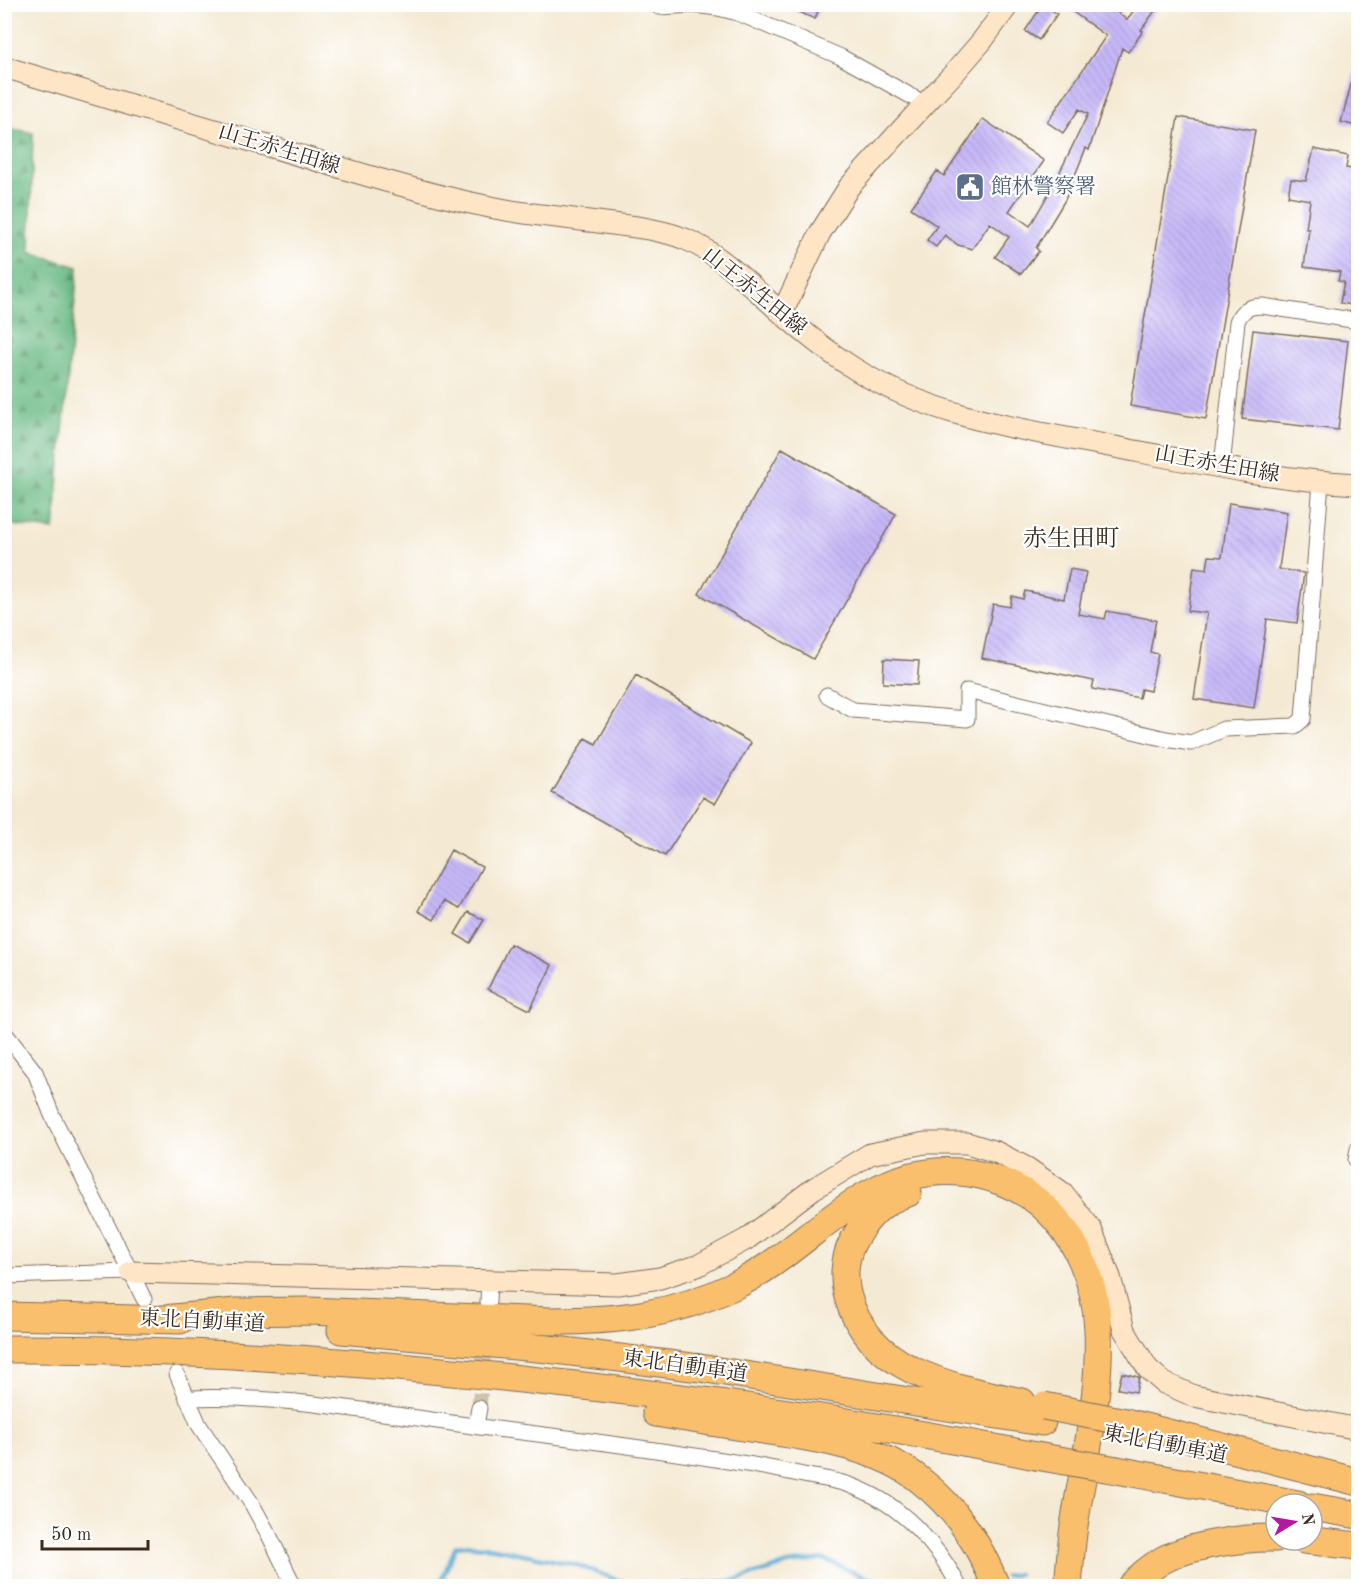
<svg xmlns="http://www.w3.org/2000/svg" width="1363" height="1591" font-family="'Old Standard TT','Noto Serif JP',serif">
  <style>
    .forest { fill: url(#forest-firs); stroke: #527251; stroke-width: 1.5 }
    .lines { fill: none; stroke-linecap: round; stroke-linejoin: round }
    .stream { stroke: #55a5cf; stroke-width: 4.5 }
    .building { fill: url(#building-back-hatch) }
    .street-tunnel { stroke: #cfc3ae; stroke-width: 15; stroke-dasharray: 15 8; stroke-linecap: butt }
    .street-casing { stroke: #7c6d5d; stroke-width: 17 }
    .secondary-casing { stroke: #7c6d5d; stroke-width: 23 }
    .highway-casing { stroke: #7c6d5d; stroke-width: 29 }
    .street { stroke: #fff; stroke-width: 15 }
    .secondary { stroke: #fde5c5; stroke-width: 21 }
    .highway { stroke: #f9bf6d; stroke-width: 27 }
    .highway-bridge-casing { stroke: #7c6d5d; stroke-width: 29; stroke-linecap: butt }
    .highway-bridge { stroke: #f9bf6d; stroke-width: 27 }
    .labels { text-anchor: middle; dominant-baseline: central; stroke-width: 4.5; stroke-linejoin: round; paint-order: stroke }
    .street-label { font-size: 21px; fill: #3b2a1e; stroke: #fff }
    .service-label { font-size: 21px; fill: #4e5e75; stroke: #fff; text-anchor: start }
    .quarter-label { font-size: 24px; fill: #3b2a1e; stroke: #fff }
  </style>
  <defs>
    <pattern id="forest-firs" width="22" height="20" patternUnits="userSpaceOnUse" patternTransform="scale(1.5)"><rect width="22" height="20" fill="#69b984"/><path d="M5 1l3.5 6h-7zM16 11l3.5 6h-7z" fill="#58976b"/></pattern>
    <pattern id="building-back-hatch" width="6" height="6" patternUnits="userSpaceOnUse" patternTransform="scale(1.5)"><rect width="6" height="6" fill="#c6b8f8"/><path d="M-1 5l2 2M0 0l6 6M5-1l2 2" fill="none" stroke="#ab9ed4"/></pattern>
  </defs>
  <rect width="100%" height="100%" fill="#fff"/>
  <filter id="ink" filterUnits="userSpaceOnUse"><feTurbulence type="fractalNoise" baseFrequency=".0167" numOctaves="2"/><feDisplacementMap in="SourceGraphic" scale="12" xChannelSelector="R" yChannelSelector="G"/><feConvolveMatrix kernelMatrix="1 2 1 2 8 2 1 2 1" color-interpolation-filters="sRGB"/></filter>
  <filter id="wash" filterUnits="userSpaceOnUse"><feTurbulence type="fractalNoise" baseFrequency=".008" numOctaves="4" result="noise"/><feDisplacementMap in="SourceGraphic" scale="24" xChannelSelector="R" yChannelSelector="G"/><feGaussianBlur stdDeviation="1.35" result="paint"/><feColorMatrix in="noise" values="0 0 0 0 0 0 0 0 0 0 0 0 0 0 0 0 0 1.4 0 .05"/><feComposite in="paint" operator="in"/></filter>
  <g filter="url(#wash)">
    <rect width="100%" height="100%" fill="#f4e9d2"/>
    <path class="forest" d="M 5,127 L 33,133 L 30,252 L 78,267 L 54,530 L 5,524 Z"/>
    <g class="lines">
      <path class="stream" d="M 1005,1576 L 1018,1574
        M 439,1586 L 456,1546 L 465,1545 L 494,1548 L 577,1565 L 631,1585 L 672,1586 L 733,1581 L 788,1564 L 823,1559 L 884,1585 L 942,1583"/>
    </g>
    <g id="blocks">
      <path class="building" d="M 780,4 L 821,4 L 815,19 Z
        M 1043,4 L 1057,14 L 1039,40 L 1025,31 Z
        M 1062,4 L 1106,4 L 1127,20 L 1138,4 L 1160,4 L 1141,30 L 1143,31 L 1128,52 L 1122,48 L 1089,150 L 1086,148 L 1065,200 L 1036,248 L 1039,251 L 1021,274 L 995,257 L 1009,237 L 990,223 L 972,249 L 958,245 L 945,235 L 936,247 L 927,240 L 937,226 L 911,208 L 937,171 L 944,176 L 983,119 L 1044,161 L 1009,211 L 1030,226 L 1053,186 L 1088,114 L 1079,109 L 1063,133 L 1047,122 L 1106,36 Z
        M 1355,70 L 1359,70 L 1359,127 L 1341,122 Z
        M 1178,117 L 1255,130 L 1206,419 L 1130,406 Z
        M 1314,149 L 1348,156 L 1346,168 L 1359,170 L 1359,306 L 1340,303 L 1344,282 L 1338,281 L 1340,272 L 1304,267 L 1309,229 L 1306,229 L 1310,200 L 1288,196 L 1291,179 L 1306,181 Z
        M 1253,330 L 1348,341 L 1338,430 L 1242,419 Z
        M 782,448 L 896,514 L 813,659 L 699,594 Z
        M 1229,503 L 1287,512 L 1279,569 L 1304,573 L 1297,623 L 1267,619 L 1254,708 L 1194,699 L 1207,613 L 1188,611 L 1194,567 L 1207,569 L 1209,556 L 1222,557 Z
        M 1070,569 L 1086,572 L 1078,614 L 1105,619 L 1107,611 L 1156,620 L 1150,652 L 1158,654 L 1150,691 L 1141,689 L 1139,698 L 1092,689 L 1094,681 L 982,658 L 993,604 L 1010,607 L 1012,596 L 1023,599 L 1025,591 L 1064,599 Z
        M 884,659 L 919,661 L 917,685 L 883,683 Z
        M 636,675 L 751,743 L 715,804 L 703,797 L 665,856 L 552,793 L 585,738 L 596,744 Z
        M 451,850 L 482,867 L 459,909 L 444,901 L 434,920 L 418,911 Z
        M 468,912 L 484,920 L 470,943 L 455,934 Z
        M 510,944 L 552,965 L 530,1010 L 488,989 Z
        M 1122,1373 L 1139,1377 L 1136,1392 L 1118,1389 Z"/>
    </g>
  </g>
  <g filter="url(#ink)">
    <use href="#blocks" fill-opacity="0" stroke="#7c6d5d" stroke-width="1.5"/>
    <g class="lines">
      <path class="street-tunnel" d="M 479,1408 L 485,1338"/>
      <g class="street-casing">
        <path id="street" d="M 659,7 L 693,5 L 718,8 L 738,13 L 841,57 L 925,104
          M 1222,467 L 1237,322 C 1241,310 1249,306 1262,306 L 1358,321
          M 827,695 L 853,710 L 967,719 L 967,691 L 1166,739 L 1191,743 L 1224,729 L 1295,726 L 1303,719 L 1321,482
          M 4,1032 L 35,1072 L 52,1115 L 144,1299
          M 1356,1160 L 1358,1149
          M 4,1276 L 131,1272
          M 488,1302 L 489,1280
          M 177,1374 L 199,1425 L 252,1504 L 271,1539 L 294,1586
          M 187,1399 C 209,1396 232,1398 255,1399 C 330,1403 405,1417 480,1427 C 563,1437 645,1448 728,1461 C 755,1465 781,1470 808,1476 C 824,1479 842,1481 857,1488 C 901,1505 938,1545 959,1586
          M 476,1426 L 479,1408"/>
      </g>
      <g class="secondary-casing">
        <path id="secondary" d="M 4,67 L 382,180 C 429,193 476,206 525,213 C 554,217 584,220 613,224 C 638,227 662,230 685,239 C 716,252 740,276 765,298 C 793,324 823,349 855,369 C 936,420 1033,431 1125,449 C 1202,464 1280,480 1358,484
          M 782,313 L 820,233 L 849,187 L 925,104 L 956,71 L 982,41 L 1009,4
          M 131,1272 L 618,1284 L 660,1278 L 697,1266 L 747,1239 L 813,1189 L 870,1154 L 925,1143 L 967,1143 L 996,1152 L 1027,1168 L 1063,1193 L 1091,1229 L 1110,1277 L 1124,1330 L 1148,1369 L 1164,1383 L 1194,1396 L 1358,1429"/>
      </g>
      <g class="highway-casing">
        <path id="highway" d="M 908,1193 C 882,1200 864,1220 852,1243 C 844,1259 843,1281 848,1297 C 869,1373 956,1388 1022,1402
          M 4,1316 L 180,1320
          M 163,1319 L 236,1312 L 309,1311 L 551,1321 C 618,1321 673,1315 734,1286 C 812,1249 863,1164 960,1172 C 987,1174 1016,1185 1038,1202 C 1076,1233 1096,1282 1098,1330 C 1101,1396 1084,1461 1074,1526 C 1071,1546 1070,1566 1068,1586
          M 341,1330 L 548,1349 L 700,1368 L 1042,1422
          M 4,1349 C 158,1348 310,1358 463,1373 C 655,1392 847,1418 1036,1456
          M 656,1413 C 690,1419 723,1424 756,1429 C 809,1437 877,1445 920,1480 C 957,1509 979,1544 996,1586
          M 1126,1422 L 1358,1482
          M 1117,1470 L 1298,1504
          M 1312,1507 L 1358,1515
          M 1304,1540 L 1358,1546
          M 1131,1586 C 1140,1576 1151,1567 1163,1560 C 1190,1545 1245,1537 1276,1538"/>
      </g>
      <use href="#street" class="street"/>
      <use href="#secondary" class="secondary"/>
      <use href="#highway" class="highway"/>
      <g class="highway-bridge-casing">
        <path id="highway-bridge" d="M 1044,1406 L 1126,1422
          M 1036,1456 L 1117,1470"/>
      </g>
      <use href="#highway-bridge" class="highway-bridge"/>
    </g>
  </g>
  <defs>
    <g id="civic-square" transform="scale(1.5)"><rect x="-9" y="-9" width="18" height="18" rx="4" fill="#5c6f8a" stroke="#fff"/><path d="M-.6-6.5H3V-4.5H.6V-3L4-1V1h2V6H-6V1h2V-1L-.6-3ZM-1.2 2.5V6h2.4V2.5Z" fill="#fff"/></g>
  </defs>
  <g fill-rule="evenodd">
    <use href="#civic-square" x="970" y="187"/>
  </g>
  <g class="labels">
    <g class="street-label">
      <text transform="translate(279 150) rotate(17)">山王赤生田線</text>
      <text transform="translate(754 292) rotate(39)">山王赤生田線</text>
      <text transform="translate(1217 465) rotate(10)">山王赤生田線</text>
      <text transform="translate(202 1322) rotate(3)">東北自動車道</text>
      <text transform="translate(685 1367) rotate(8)">東北自動車道</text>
      <text transform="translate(1165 1445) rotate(11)">東北自動車道</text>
    </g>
    <g class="service-label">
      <text x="991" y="187">館林警察署</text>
    </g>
    <g class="quarter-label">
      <text x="1071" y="540">赤生田町</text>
    </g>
  </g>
  <rect width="1363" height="1591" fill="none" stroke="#fff" stroke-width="24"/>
  <g transform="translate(1294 1522) rotate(79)"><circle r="28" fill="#ffffff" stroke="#b1aaa5" stroke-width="1.5"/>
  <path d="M0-4.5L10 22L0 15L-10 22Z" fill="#b5179e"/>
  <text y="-9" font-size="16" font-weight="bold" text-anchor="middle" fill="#3b2a1e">N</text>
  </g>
  <path d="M42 1540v9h106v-9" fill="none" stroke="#3b2a1e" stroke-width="3"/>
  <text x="51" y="1540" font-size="18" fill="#3b2a1e" stroke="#ffffff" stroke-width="4.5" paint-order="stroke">50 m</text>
</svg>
